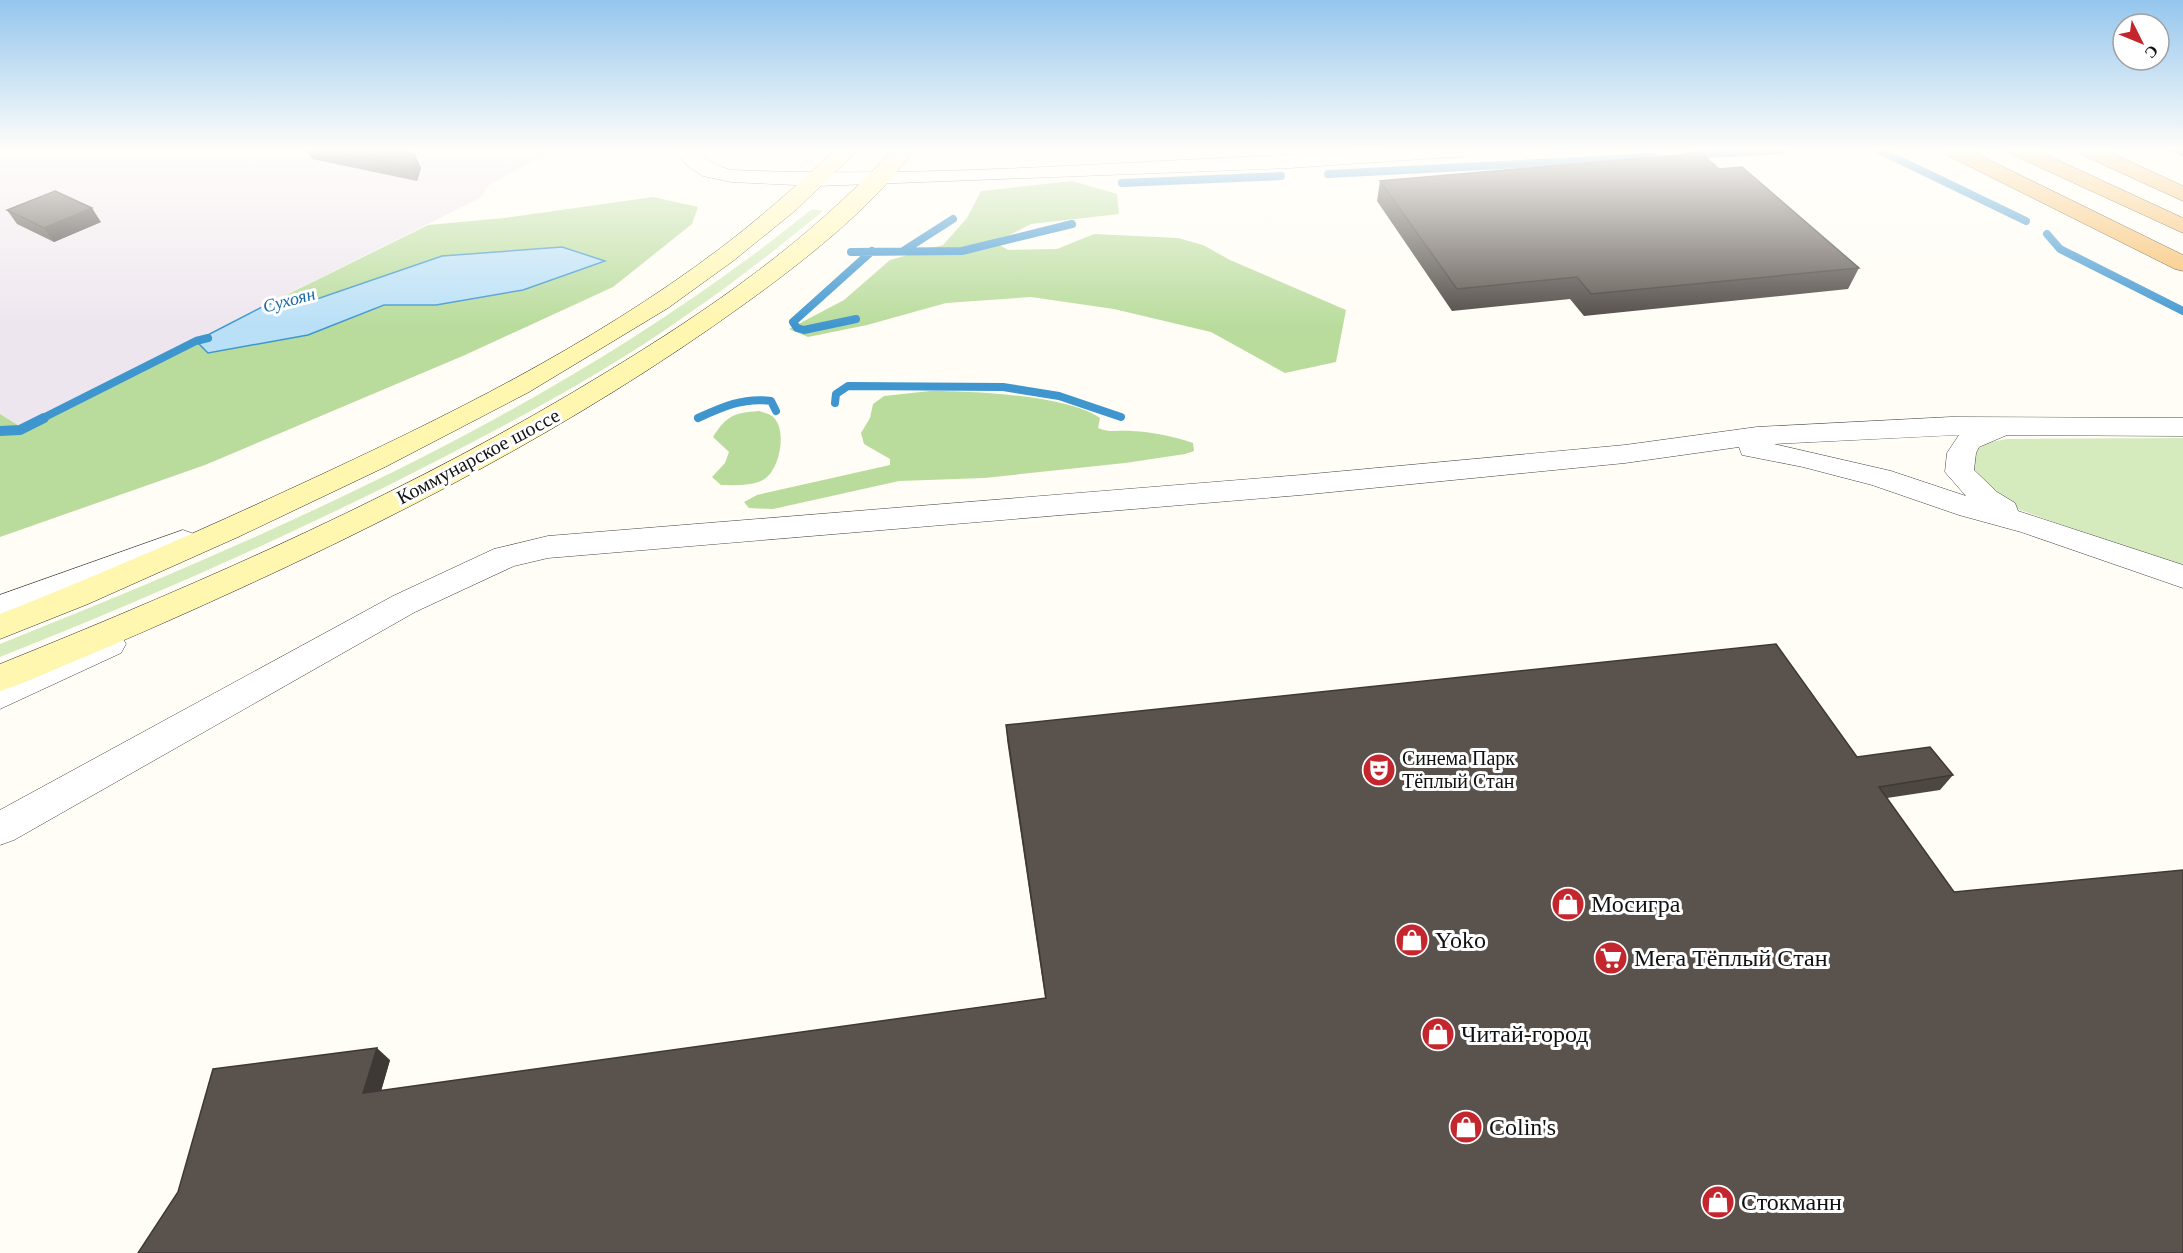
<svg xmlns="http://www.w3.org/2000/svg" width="2183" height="1253" font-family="Georgia,serif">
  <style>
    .industrial { fill: #eee6ef }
    .green { fill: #d5ebbd }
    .forest { fill: #b9dc9c }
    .water { fill: #b9e0f7; stroke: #3f96cf; stroke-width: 1.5 }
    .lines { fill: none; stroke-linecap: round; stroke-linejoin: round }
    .stream-far1 { stroke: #3f96cf; stroke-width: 8 }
    .stream { stroke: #3f96cf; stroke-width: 10 }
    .minor-casing { stroke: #444; stroke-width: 1 }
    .secondary-casing { stroke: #333; stroke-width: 1 }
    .trunk-casing { stroke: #222; stroke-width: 1 }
    .minor { fill: #fff; fill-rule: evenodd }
    .secondary { fill: #fff6b0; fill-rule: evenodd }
    .trunk { fill: #f7bc64; fill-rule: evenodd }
    .wall { fill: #4d4742 }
    .shaded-wall { fill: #3f3936 }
    .building { fill: #5a524d; stroke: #3f3936; stroke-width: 1.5 }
    .labels { text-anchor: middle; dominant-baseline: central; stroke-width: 6; stroke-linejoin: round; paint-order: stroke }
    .far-water-label { font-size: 18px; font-style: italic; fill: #1768a6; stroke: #fff }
    .street-label { font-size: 20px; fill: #111; stroke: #fff }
    .poi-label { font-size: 20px; fill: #111; stroke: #fff; text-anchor: start }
    .near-poi-label { font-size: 24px; fill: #111; stroke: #fff; text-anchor: start }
  </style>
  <rect width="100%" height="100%" fill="#fffdf5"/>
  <path class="industrial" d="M 0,150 L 535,150 L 548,153 L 489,185 L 480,198 L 21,427 L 0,414 Z"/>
  <path class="green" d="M 812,209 L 823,211 C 779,247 735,282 688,314 C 611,369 527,414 444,457 C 299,532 151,597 0,657 L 0,644 C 285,530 572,404 812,209 Z
    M 2183,438 L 2183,568 L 2012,507 L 1987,490 L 1969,463 C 1979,444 1985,443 2007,439 Z"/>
  <path class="forest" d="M 1072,181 L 1117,194 L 1119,214 L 1031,224 L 994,243 L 1009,250 L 1057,249 L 1094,234 L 1178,238 L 1203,245 L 1230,260 L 1346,310 L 1336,362 L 1285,373 L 1211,332 L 1114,309 L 1031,297 L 946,303 L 867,325 L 808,337 L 789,329 L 844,300 L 890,260 L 943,245 L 967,218 L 981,191 Z
    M 653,197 L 698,207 L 692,224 L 613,287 L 465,355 L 205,465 L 0,537 L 0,414 L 21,427 L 196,341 L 208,353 L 308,335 L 384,305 L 436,305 L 604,262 L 562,247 L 442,256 L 317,299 L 268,304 L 428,225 L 504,218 Z
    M 930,391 C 972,391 1067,395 1100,418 L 1098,428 C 1109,433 1120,430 1132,431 C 1152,432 1173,436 1193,443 L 1194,451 L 1185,454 L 1125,463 L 984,478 L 899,481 L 773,509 L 749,508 L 744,502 L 757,495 L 890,465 L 890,459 L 864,444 L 861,433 L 870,418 L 873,404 L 884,396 Z
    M 759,411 C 765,413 772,414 775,419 C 786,432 780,466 767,477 C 756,487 735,485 721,485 L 712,477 L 725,463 L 729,452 L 713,437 C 727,415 734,413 759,411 Z"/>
  <path class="water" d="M 562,247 L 605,261 L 523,290 L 436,305 L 384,305 L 308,335 L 208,353 L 196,341 L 268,304 L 317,299 L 442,256 Z"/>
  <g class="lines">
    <path class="stream-far1" d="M 1879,150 L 2026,221
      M 1688,155 L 1783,150
      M 1328,174 L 1653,157
      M 1122,183 L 1281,176
      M 2047,234 L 2060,249 L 2183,311
      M 903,251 L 953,219
      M 851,252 L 962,251 L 1072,224
      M 856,319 L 804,330 L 797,328 L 793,322 L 872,251
      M 835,403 L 836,394 L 848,386 L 1003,387 L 1059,396 L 1121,417
      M 698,418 C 722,407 744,397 771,401 L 776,411
      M 41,419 L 196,341 L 208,338"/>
    <path class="stream" d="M 0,431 L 20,430 L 44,418"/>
    <g class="minor-casing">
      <path id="minor" d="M 672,150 L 695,150 C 706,160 717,166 731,170 C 980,181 1228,150 1477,150 L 1474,154 L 1467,156 L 1289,168 L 818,186 L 731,182 L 703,176 L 689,167 Z
        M 1951,417 L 2183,418 L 2183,436 L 2007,435 L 1979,447 L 1976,453 L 1974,470 L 1997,492 L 2015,503 L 2018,511 L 2183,565 L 2183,588 L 2021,532 L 1959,515 L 1872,485 L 1803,467 L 1742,455 L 1739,447 L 1625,463 L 1301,495 L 548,558 L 514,566 L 415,612 L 14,840 L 0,845 L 0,810 L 393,596 L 494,549 L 548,536 L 1301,475 L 1625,445 L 1757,427 ZM 1959,435 L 1947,453 L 1945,472 L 1966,496 L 1891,471 L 1774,444 Z
        M 183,530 L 194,534 L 198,541 L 194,548 L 0,619 L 0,595 Z
        M 109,632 L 121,635 L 126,644 L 121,653 L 0,709 L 0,681 Z"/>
    </g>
    <g class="secondary-casing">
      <path id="secondary" d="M 835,150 L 858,150 L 796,210 L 733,261 L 668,308 L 529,392 L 385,467 L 238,537 L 88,604 L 0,639 L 0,614 C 102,574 202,530 301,484 C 446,417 590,346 718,250 C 759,219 797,185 835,150 Z
        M 892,150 L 914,150 C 874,207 799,265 743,305 C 577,425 394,519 208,603 C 164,623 120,642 75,661 C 50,671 26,683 0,691 L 0,664 C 208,580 414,490 605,373 C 709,310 809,241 892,150 Z"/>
    </g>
    <g class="trunk-casing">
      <path id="trunk" d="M 1942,150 L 1969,150 L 2183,255 L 2183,271 L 2175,269 L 1945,154 Z
        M 2008,150 L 2036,150 L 2183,218 L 2183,233 L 2011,154 Z
        M 2077,150 L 2105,150 L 2183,186 L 2183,201 L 2080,154 Z"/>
    </g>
    <use href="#minor" class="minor"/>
    <use href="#secondary" class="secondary"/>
    <use href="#trunk" class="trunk"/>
  </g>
  <path class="wall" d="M 307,150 L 405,150 L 415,155 L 421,168 L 417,181 L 312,159 Z
    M 2169,150 L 2183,150 L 2183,156 Z
    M 1719,169 L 1859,268 L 1848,289 L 1584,316 L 1570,299 L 1452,311 L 1377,201 L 1380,181 Z
    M 7,210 L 101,222 L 54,242 L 17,224 Z
    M 1006,725 L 1857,757 L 1953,775 L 1940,790 L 1887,798 L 138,1253 L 390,1060 L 381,1091 L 1045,998 L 1007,740 Z"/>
  <path class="shaded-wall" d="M 415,155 L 421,168 L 417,181 L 411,167 Z
    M 92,208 L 101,222 L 54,242 L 44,228 Z
    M 377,1048 L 390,1060 L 377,1105 L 363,1093 Z"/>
  <path class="building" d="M 328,150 L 405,150 L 415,155 L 411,167 Z
    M 1701,153 L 1719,169 L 1742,167 L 1859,268 L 1591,294 L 1577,277 L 1457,289 L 1380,181 Z
    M 55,191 L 92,208 L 44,228 L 7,210 Z
    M 1776,644 L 1857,757 L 1930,747 L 1953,775 L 1879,787 L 1954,892 L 2183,870 L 2183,1253 L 138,1253 L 178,1192 L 213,1069 L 377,1048 L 363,1093 L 1046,998 L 1006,725 Z"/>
  <linearGradient id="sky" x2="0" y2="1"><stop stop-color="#95c6ee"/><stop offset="0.46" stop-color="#fffefa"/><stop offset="1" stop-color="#fffefa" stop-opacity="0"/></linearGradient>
  <rect width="2183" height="326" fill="url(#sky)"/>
  <defs>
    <g id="theatre-disc" transform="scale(1.725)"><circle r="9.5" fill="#c4262e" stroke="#fff"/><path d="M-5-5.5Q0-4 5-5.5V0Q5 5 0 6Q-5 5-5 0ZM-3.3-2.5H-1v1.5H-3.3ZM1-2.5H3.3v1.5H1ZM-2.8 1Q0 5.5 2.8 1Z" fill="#fff"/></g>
    <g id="shop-disc" transform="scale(1.725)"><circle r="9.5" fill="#c4262e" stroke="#fff"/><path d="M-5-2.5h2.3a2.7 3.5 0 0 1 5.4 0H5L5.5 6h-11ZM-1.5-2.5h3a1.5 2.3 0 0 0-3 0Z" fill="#fff"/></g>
    <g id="supermarket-disc" transform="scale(1.725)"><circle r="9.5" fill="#c4262e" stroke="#fff"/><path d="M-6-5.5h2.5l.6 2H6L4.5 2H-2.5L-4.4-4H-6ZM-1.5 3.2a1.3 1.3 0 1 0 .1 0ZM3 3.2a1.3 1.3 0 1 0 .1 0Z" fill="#fff"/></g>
  </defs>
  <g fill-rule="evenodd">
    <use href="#theatre-disc" x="1379" y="770"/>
    <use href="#shop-disc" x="1568" y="904"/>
    <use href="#shop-disc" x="1412" y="940"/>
    <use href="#supermarket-disc" x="1611" y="958"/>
    <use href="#shop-disc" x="1438" y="1034"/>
    <use href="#shop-disc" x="1466" y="1127"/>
    <use href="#shop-disc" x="1718" y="1202"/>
  </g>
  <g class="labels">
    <g class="far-water-label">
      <text transform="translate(289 300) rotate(-15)">Сухоян</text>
    </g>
    <g class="street-label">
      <text transform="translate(478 456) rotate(-28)">Коммунарское шоссе</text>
    </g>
    <g class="poi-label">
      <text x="1402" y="758">Синема Парк<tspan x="1402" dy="23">Тёплый Стан</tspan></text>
    </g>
    <g class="near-poi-label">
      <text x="1591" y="904">Мосигра</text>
      <text x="1435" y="940">Yoko</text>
      <text x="1634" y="958">Мега Тёплый Cтан</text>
      <text x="1461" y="1034">Читай-город</text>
      <text x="1489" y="1127">Colin's</text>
      <text x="1741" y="1202">Стокманн</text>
    </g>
  </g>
  <g transform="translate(2141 42) rotate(133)"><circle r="28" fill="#ffffff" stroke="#a0a0a0" stroke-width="1.5"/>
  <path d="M0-4.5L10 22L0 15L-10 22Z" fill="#c4262e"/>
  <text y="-9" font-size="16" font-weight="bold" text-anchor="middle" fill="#111111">С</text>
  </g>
</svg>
